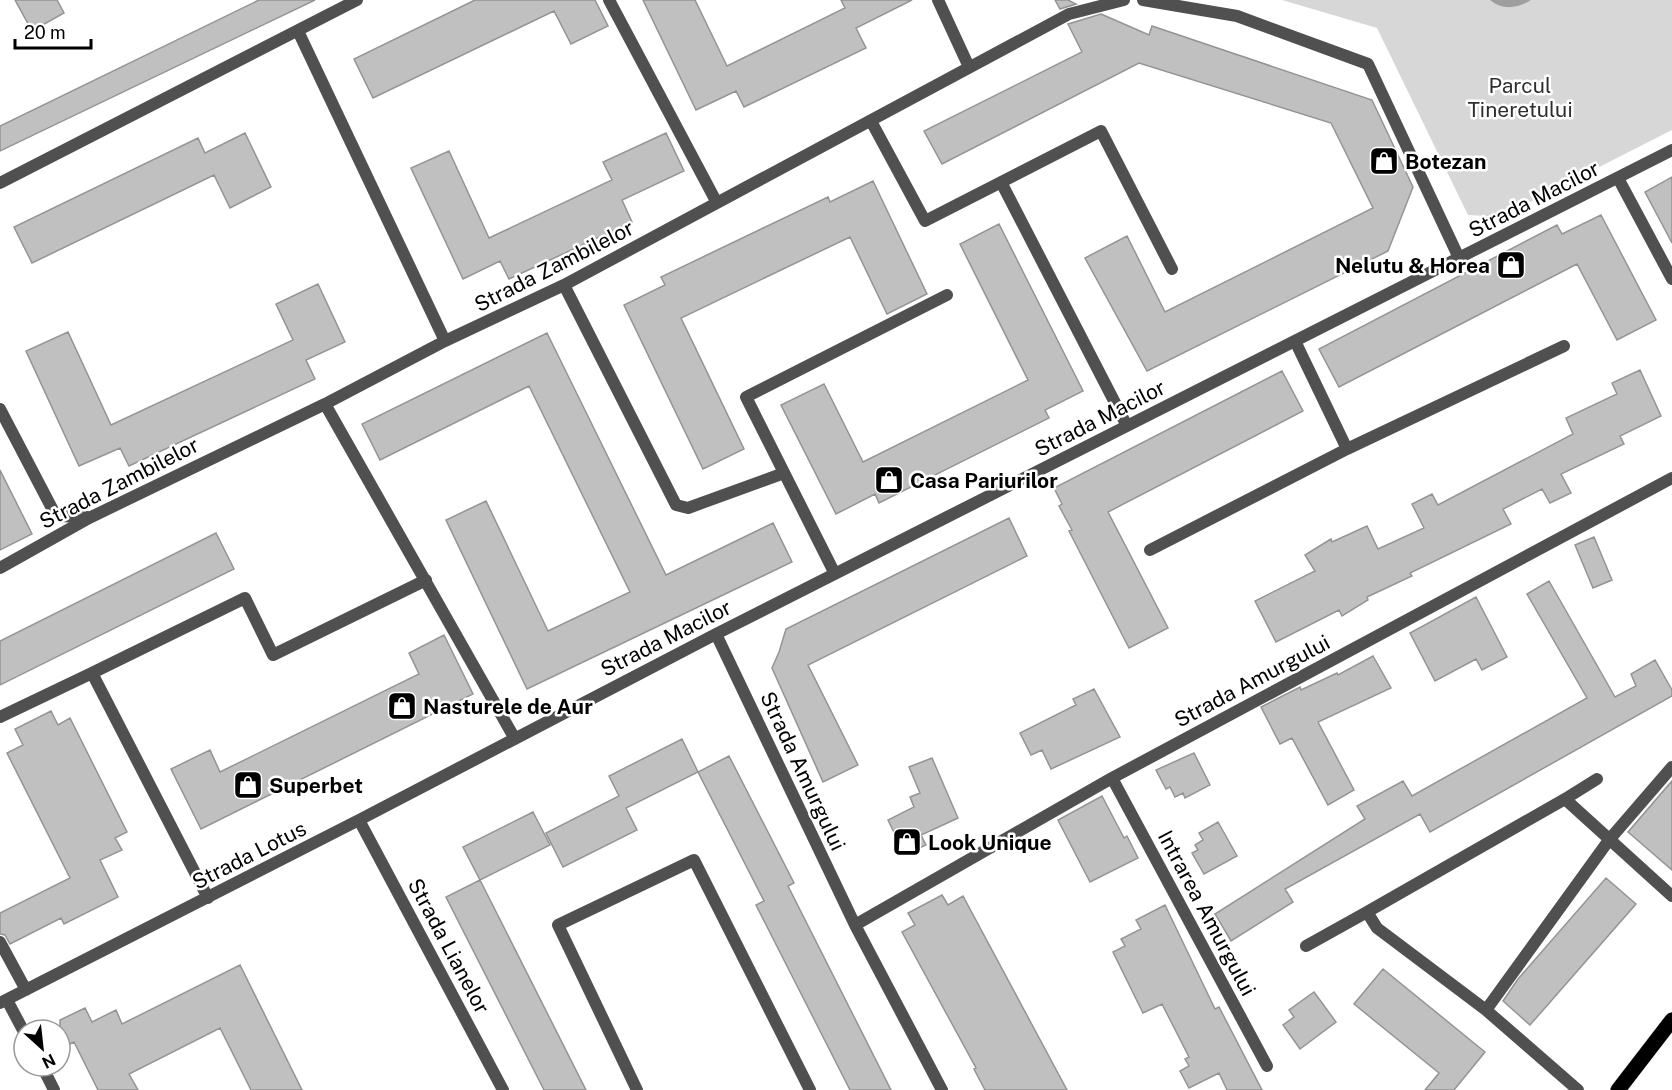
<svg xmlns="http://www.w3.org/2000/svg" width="1672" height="1090" font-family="'Public Sans',sans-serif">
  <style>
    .green { fill: #d7d7d7 }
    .water { fill: #9e9e9e }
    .building { fill: #c0c0c0; stroke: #949494; stroke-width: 1.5 }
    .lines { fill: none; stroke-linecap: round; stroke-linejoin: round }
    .primary-casing { stroke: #dbdbdb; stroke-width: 16 }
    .street { stroke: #505050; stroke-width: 12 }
    .primary { stroke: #000; stroke-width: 15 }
    .labels { text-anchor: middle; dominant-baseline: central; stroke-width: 5; stroke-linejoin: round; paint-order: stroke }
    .park-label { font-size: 21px; fill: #2e2e2e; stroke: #fff }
    .poi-label { font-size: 21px; font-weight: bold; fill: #000; stroke: #fff; text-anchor: start }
    .street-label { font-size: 21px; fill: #000; stroke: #fff }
  </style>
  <rect width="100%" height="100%" fill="#fff"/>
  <path class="green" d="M 1282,0 L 1672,0 L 1672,130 L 1501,217 L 1468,215 L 1377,28 Z"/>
  <path class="water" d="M 1490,0 L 1531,0 C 1518,8 1503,11 1490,0 Z"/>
  <path class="building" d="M 15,0 L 57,0 L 64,13 L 32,31 Z
    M 259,0 L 315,0 L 0,151 L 0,126 Z
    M 475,0 L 595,0 L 608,26 L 571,44 L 554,11 L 373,98 L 354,59 Z
    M 643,0 L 695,0 L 727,66 L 845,8 L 841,0 L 912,0 L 856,28 L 866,48 L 744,107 L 736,91 L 696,110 Z
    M 1055,0 L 1068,0 L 1076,4 L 1060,9 Z
    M 1101,14 L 1149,35 L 1152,26 L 1372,100 L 1413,187 L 1388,251 L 1147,371 L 1085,258 L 1127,236 L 1165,312 L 1373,208 L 1331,123 L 1139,63 L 942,164 L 924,131 L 1082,52 L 1068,24 Z
    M 245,133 L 271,187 L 230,208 L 214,175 L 32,263 L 14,227 L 198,138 L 205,153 Z
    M 666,133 L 684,171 L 622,200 L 632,222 L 509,279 L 500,261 L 463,279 L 411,168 L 449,151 L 489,238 L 612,180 L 603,162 Z
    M 1672,177 L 1672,243 L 1645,192 Z
    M 873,181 L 927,294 L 887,314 L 850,237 L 681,318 L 744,449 L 703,469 L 624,305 L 665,285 L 661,277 L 828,197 L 830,202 Z
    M 1601,215 L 1656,320 L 1617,340 L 1577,264 L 1339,387 L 1319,349 L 1557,225 L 1562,234 Z
    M 999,224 L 1083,391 L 1045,410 L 1049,418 L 879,503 L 875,494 L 836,514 L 781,405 L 824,384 L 863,462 L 1028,380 L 960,244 Z
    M 318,284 L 345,342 L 306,360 L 315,379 L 129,466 L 120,448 L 79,466 L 26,351 L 68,332 L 111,425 L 293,340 L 276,304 Z
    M 547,333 L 666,575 L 773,523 L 792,562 L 527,689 L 446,520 L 486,501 L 548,631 L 630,592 L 529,386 L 380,460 L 362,424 Z
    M 1640,370 L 1661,416 L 1620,436 L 1624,444 L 1561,474 L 1571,493 L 1550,503 L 1542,489 L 1503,509 L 1511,524 L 1410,573 L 1412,576 L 1367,597 L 1368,600 L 1342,616 L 1339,610 L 1276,642 L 1255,601 L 1315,571 L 1305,555 L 1331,539 L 1332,542 L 1367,526 L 1378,549 L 1424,528 L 1412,504 L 1432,494 L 1438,505 L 1573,434 L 1566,418 L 1617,394 L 1612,383 Z
    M 1282,371 L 1303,411 L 1108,512 L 1168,628 L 1129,648 L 1069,531 L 1072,530 L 1059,506 L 1062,504 L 1054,488 Z
    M 0,470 L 32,534 L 0,550 Z
    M 1009,518 L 1027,556 L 808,665 L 858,765 L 823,782 L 772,668 L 779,652 L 786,629 Z
    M 216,533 L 234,569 L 0,685 L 0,641 Z
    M 1594,537 L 1612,580 L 1593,588 L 1575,545 Z
    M 1549,581 L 1615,697 L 1636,686 L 1631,674 L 1655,660 L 1672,690 L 1672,696 L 1430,832 L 1420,814 L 1285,889 L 1293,902 L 1231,941 L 1215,914 L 1365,819 L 1357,806 L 1403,781 L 1412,796 L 1587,698 L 1527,594 Z
    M 1476,597 L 1507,657 L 1482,670 L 1476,659 L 1435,681 L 1410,633 Z
    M 444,635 L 473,694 L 201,829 L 171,769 L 210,750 L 220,772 L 419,674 L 409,653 Z
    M 1373,656 L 1391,688 L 1318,722 L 1354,790 L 1328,805 L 1292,738 L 1280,744 L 1261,707 L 1300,687 L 1301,690 L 1337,673 L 1338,675 Z
    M 1094,689 L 1120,737 L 1051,769 L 1042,750 L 1031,755 L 1020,733 L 1076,705 L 1073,699 Z
    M 51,711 L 58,725 L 70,718 L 127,832 L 115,838 L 122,850 L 100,860 L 118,897 L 64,924 L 61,918 L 10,944 L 5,935 L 0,934 L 0,913 L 70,878 L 7,753 L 23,745 L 15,729 Z
    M 682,739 L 698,772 L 626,808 L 637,830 L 563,867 L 546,833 L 619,796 L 609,776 Z
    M 1194,753 L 1210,785 L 1185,798 L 1183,793 L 1175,797 L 1170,787 L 1166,789 L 1156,770 Z
    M 729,756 L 794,883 L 788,886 L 891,1090 L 850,1090 L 756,905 L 764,901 L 698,772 Z
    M 932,758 L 958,818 L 921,835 L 926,845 L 905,855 L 888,820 L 914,807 L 910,797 L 920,793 L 909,767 Z
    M 1672,781 L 1672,870 L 1628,832 Z
    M 1102,796 L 1124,838 L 1127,836 L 1138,858 L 1090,882 L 1058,820 Z
    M 533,812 L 550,845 L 480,880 L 463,847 Z
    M 1218,822 L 1237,856 L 1204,874 L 1192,853 L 1198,850 L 1195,845 L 1203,840 L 1199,833 Z
    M 1606,878 L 1636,904 L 1530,1025 L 1503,1001 L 1518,979 Z
    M 480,880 L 586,1090 L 544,1090 L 446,897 Z
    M 942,895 L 948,905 L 963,896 L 1067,1090 L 985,1090 L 974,1069 L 976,1068 L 902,932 L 915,925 L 908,913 Z
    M 1165,905 L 1215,1009 L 1219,1007 L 1262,1090 L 1227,1090 L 1219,1073 L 1189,1088 L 1180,1071 L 1189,1066 L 1185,1059 L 1189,1057 L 1162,1004 L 1143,1013 L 1113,952 L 1125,946 L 1121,939 L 1141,929 L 1136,920 Z
    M 240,965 L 302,1090 L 251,1090 L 220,1028 L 129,1074 L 138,1090 L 98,1090 L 74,1042 L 60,1049 L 60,1020 L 85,1008 L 92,1022 L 116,1010 L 122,1024 Z
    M 1383,969 L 1485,1052 L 1454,1090 L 1425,1090 L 1439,1073 L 1354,1004 Z
    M 1314,992 L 1336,1022 L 1300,1049 L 1283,1025 L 1294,1017 L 1289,1010 Z"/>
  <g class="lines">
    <g class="primary-casing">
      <path id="primary" d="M 1618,1090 L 1672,1020"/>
    </g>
    <path class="street" d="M 609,0 L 717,203
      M 938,0 L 969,67
      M 1143,0 L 1237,16 L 1368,64 L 1459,258
      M 298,31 L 445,341
      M 871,121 L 925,221 L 1101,131 L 1172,269
      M 1618,178 L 1672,279
      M 1001,182 L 1127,426
      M 0,183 L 357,0
      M 564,285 L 676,505 L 688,508 L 784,473
      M 325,404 L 515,739
      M 0,409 L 56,516 L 88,517
      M 1347,449 L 1564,346
      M 1150,550 L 1347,449 L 1295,341
      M 0,568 L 89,518 L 325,404 L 445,341 L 564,285 L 1069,14 L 1124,0
      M 835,574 L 746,397 L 947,295
      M 716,634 L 855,925 L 942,1090
      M 92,673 L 245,598 L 273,655 L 426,580
      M 0,717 L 92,673 L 208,898
      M 1112,778 L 1267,1066
      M 1565,799 L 1672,896
      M 359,820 L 503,1090
      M 1367,912 L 1565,799 L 1597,779
      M 855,925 L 1112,778 L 1672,478
      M 0,942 L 26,990
      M 1306,946 L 1367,912 L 1377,928 L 1486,1010 L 1578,1090
      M 7,1000 L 24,1032
      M 0,1003 L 359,820 L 716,634 L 1672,150
      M 1486,1010 L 1609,840 L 1672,767
      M 42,1066 L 54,1090
      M 637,1090 L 558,925 L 694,860 L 810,1090"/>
    <use href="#primary" class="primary"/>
  </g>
  <defs>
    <g id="shop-square" transform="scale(1.5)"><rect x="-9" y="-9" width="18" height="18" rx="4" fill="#000" stroke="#fff"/><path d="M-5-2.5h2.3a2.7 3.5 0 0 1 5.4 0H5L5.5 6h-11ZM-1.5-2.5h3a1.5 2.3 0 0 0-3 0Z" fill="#fff"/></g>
  </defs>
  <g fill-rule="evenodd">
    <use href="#shop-square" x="1384" y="161"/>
    <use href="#shop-square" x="1511" y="265"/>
    <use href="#shop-square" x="889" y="480"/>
    <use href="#shop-square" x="402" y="706"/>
    <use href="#shop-square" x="248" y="785"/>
    <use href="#shop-square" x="907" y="842"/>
  </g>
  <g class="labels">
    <g class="park-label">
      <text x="1520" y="85">Parcul<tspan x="1520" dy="24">Tineretului</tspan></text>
    </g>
    <g class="poi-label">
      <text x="1405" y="161">Botezan</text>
      <text x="1490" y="265" text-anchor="end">Nelutu &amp; Horea</text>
      <text x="910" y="480">Casa Pariurilor</text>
      <text x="423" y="706">Nasturele de Aur</text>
      <text x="269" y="785">Superbet</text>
      <text x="928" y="842">Look Unique</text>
    </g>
    <g class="street-label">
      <text transform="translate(1534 199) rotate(-27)">Strada Macilor</text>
      <text transform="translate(554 266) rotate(-27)">Strada Zambilelor</text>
      <text transform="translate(1100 418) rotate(-27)">Strada Macilor</text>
      <text transform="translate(119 483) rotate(-27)">Strada Zambilelor</text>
      <text transform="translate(666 638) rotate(-27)">Strada Macilor</text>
      <text transform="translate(1252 681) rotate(-28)">Strada Amurgului</text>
      <text transform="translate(803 771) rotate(65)">Strada Amurgului</text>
      <text transform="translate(249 855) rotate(-27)">Strada Lotus</text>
      <text transform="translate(1207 913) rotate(62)">Intrarea Amurgului</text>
      <text transform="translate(449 946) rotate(62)">Strada Lianelor</text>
    </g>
  </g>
  <g transform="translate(42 1048) rotate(153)"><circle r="28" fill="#ffffff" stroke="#999999" stroke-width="1.5"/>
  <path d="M0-4.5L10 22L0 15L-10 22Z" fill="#000000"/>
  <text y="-9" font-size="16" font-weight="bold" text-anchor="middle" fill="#000000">N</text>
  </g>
  <path d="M15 39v9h76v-9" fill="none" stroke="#000000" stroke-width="3"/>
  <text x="24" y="39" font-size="18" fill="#000000" stroke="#ffffff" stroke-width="4.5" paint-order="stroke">20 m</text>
</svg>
